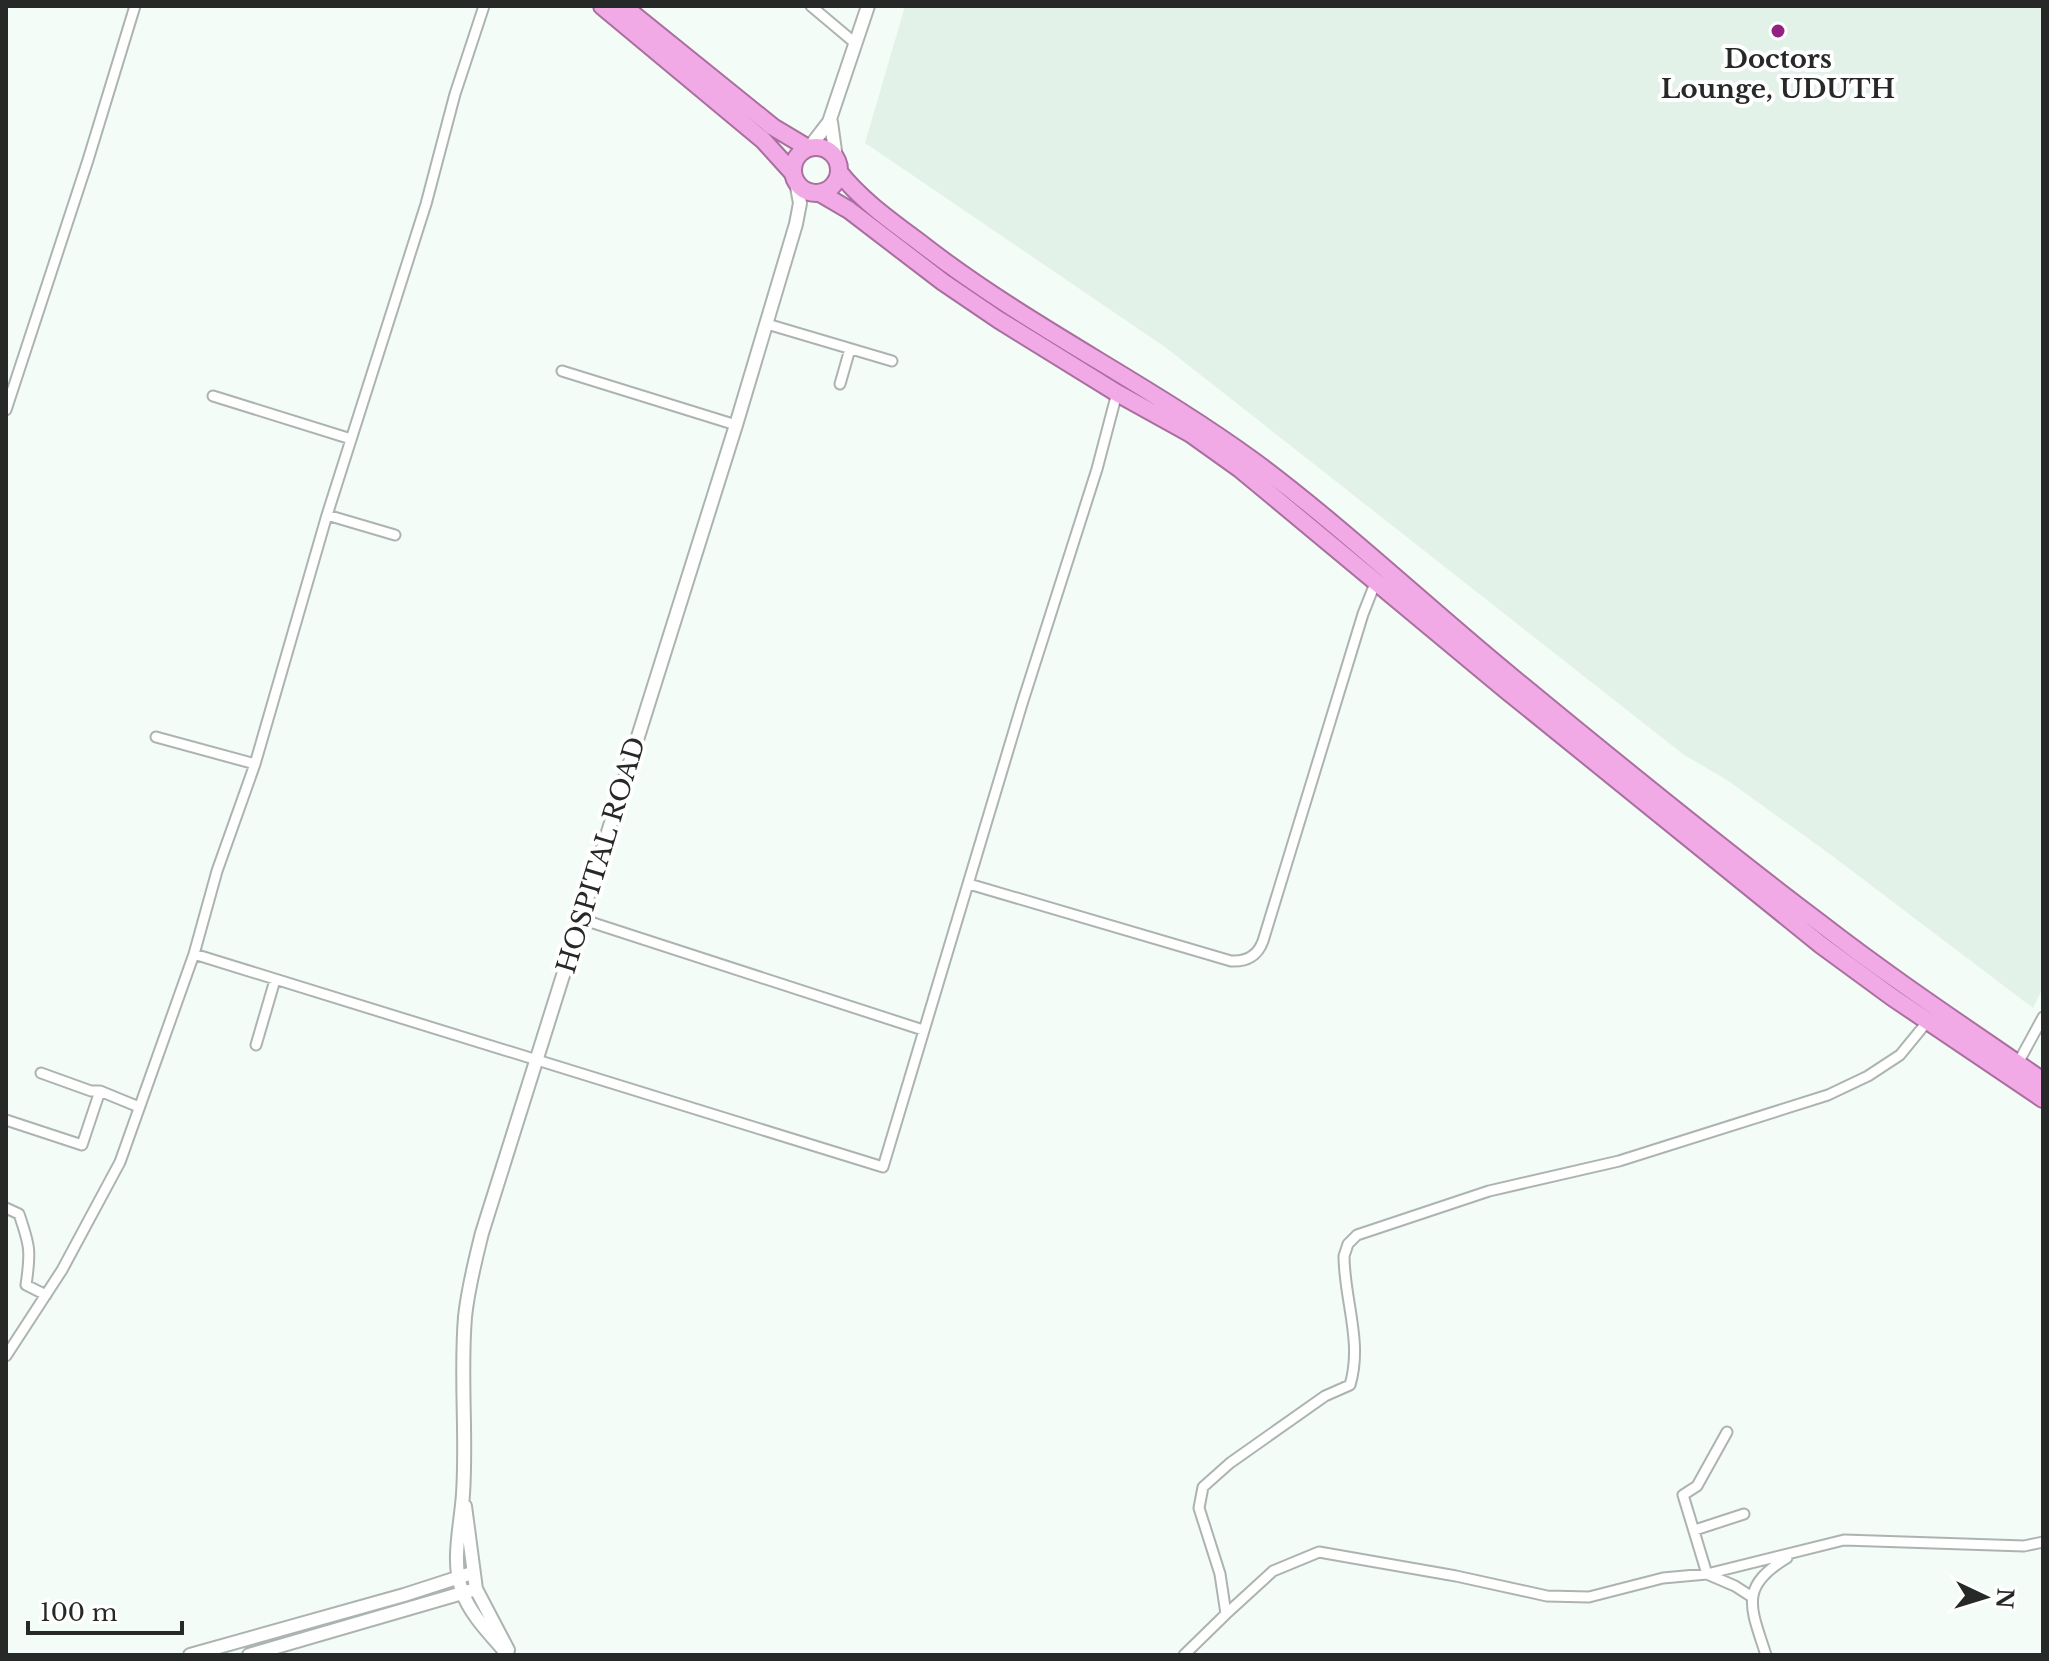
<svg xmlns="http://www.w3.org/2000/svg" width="2049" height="1661" font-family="'Libre Baskerville',serif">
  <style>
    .built { fill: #e3f2e9 }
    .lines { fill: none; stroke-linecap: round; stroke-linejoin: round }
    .minor-casing { stroke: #adb4b0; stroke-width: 13 }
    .tertiary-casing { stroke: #adb4b0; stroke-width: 16 }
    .trunk-casing { stroke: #a96f9f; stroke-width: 20 }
    .minor { stroke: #fff; stroke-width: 9 }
    .tertiary { stroke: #fff; stroke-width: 12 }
    .trunk { stroke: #f2aae6; stroke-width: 16 }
    .poi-dot { fill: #912284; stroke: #fff; stroke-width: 3 }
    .labels { text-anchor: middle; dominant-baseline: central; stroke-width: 8; stroke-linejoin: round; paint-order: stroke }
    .poi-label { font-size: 26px; font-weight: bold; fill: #262927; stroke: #fff }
    .street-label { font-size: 26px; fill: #262927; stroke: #fff }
  </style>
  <rect width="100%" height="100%" fill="#f4fcf7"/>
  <path class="built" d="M 905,6 L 2043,6 L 2043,988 L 2033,1008 L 1831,855 L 1727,780 L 1684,755 L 1165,347 L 865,143 Z"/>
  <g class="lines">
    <g class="minor-casing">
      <path id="minor" d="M 811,6 L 855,43
        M 767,324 L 892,361
        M 562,371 L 736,425
        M 840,384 L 850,349
        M 213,396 L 351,439
        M 6,410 L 88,160 L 135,6
        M 327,515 L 395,535
        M 156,737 L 255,764
        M 969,884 L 1231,961 C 1247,962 1258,955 1263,941 L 1363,614 L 1376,581
        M 581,919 L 923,1030
        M 194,954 L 883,1167 L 1022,704 L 1097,469 L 1117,393
        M 256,1045 L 275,980
        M 2018,1063 L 2043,1017
        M 41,1073 L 91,1091 L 100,1091
        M 6,1120 L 82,1145 L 100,1091 L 139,1107
        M 6,1208 L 19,1214 C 30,1246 31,1251 26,1285 L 46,1295
        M 6,1356 L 62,1270 L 120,1162 L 194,954 L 217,871 L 255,764 L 327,515 L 426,204 L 455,94 L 484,6
        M 1727,1432 L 1697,1486 L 1683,1495 L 1707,1574 L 1735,1586 L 1752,1597
        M 1695,1530 L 1744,1514
        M 1226,1614 L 1273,1571 L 1319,1552 L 1456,1576 L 1547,1596 L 1589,1597 L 1663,1578 L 1707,1574 L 1844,1540 L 2024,1546 L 2043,1542
        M 1184,1655 L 1226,1614 L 1220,1574 L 1199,1508 L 1203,1487 L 1230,1463 L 1325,1396 L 1350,1385 C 1363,1342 1344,1299 1344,1256 L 1348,1244 L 1357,1235 L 1489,1191 L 1619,1161 L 1828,1095 L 1868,1076 L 1900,1055 L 1927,1022
        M 1766,1655 C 1751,1608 1738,1587 1787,1558"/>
    </g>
    <g class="tertiary-casing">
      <path id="tertiary" d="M 831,122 L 836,158
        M 809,148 L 829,122 L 868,6
        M 465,1506 L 476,1589 L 508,1650
        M 190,1655 L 404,1595 L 472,1573
        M 249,1655 L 476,1589
        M 508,1655 C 492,1636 470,1615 462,1591 C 451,1561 461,1525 463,1494 C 467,1435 460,1376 465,1317 C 468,1288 475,1261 482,1233 L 736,425 L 796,224 L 800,203 L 796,182"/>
    </g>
    <g class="trunk-casing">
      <path id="trunk" d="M 602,6 L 763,140 L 792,172
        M 623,6 L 773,127 L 808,148
        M793 170a23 23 0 1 1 46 0a23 23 0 1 1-46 0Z
        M 839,172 C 861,200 891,221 919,242 C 1025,325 1147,383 1255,462 C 1350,533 1436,616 1529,691 C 1625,770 1721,848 1820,923 C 1892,979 1968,1029 2043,1081
        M 820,193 L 849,210 L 943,282 L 999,320 L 1117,393 L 1191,434 L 1240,469 L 1506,690 L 1821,945 L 1892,997 L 2043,1099"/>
    </g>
    <use href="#minor" class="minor"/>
    <use href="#tertiary" class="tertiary"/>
    <use href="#trunk" class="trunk"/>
  </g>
  <circle class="poi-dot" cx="1778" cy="31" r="8"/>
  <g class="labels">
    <g class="poi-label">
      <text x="1778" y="59">Doctors<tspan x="1778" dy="30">Lounge, UDUTH</tspan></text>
    </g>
    <g class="street-label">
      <text transform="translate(601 855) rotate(-73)">HOSPITAL ROAD</text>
    </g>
  </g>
  <rect width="2049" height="1661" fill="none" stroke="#262927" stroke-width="16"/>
  <g transform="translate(1985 1597) rotate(94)" stroke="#ffffff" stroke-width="6" paint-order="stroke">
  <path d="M0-6L14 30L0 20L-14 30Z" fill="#262927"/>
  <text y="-12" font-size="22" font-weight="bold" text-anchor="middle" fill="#262927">N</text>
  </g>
  <path d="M28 1621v12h154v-12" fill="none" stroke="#262927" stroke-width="4"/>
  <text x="40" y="1621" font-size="24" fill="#262927" stroke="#ffffff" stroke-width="6" paint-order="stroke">100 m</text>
</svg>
